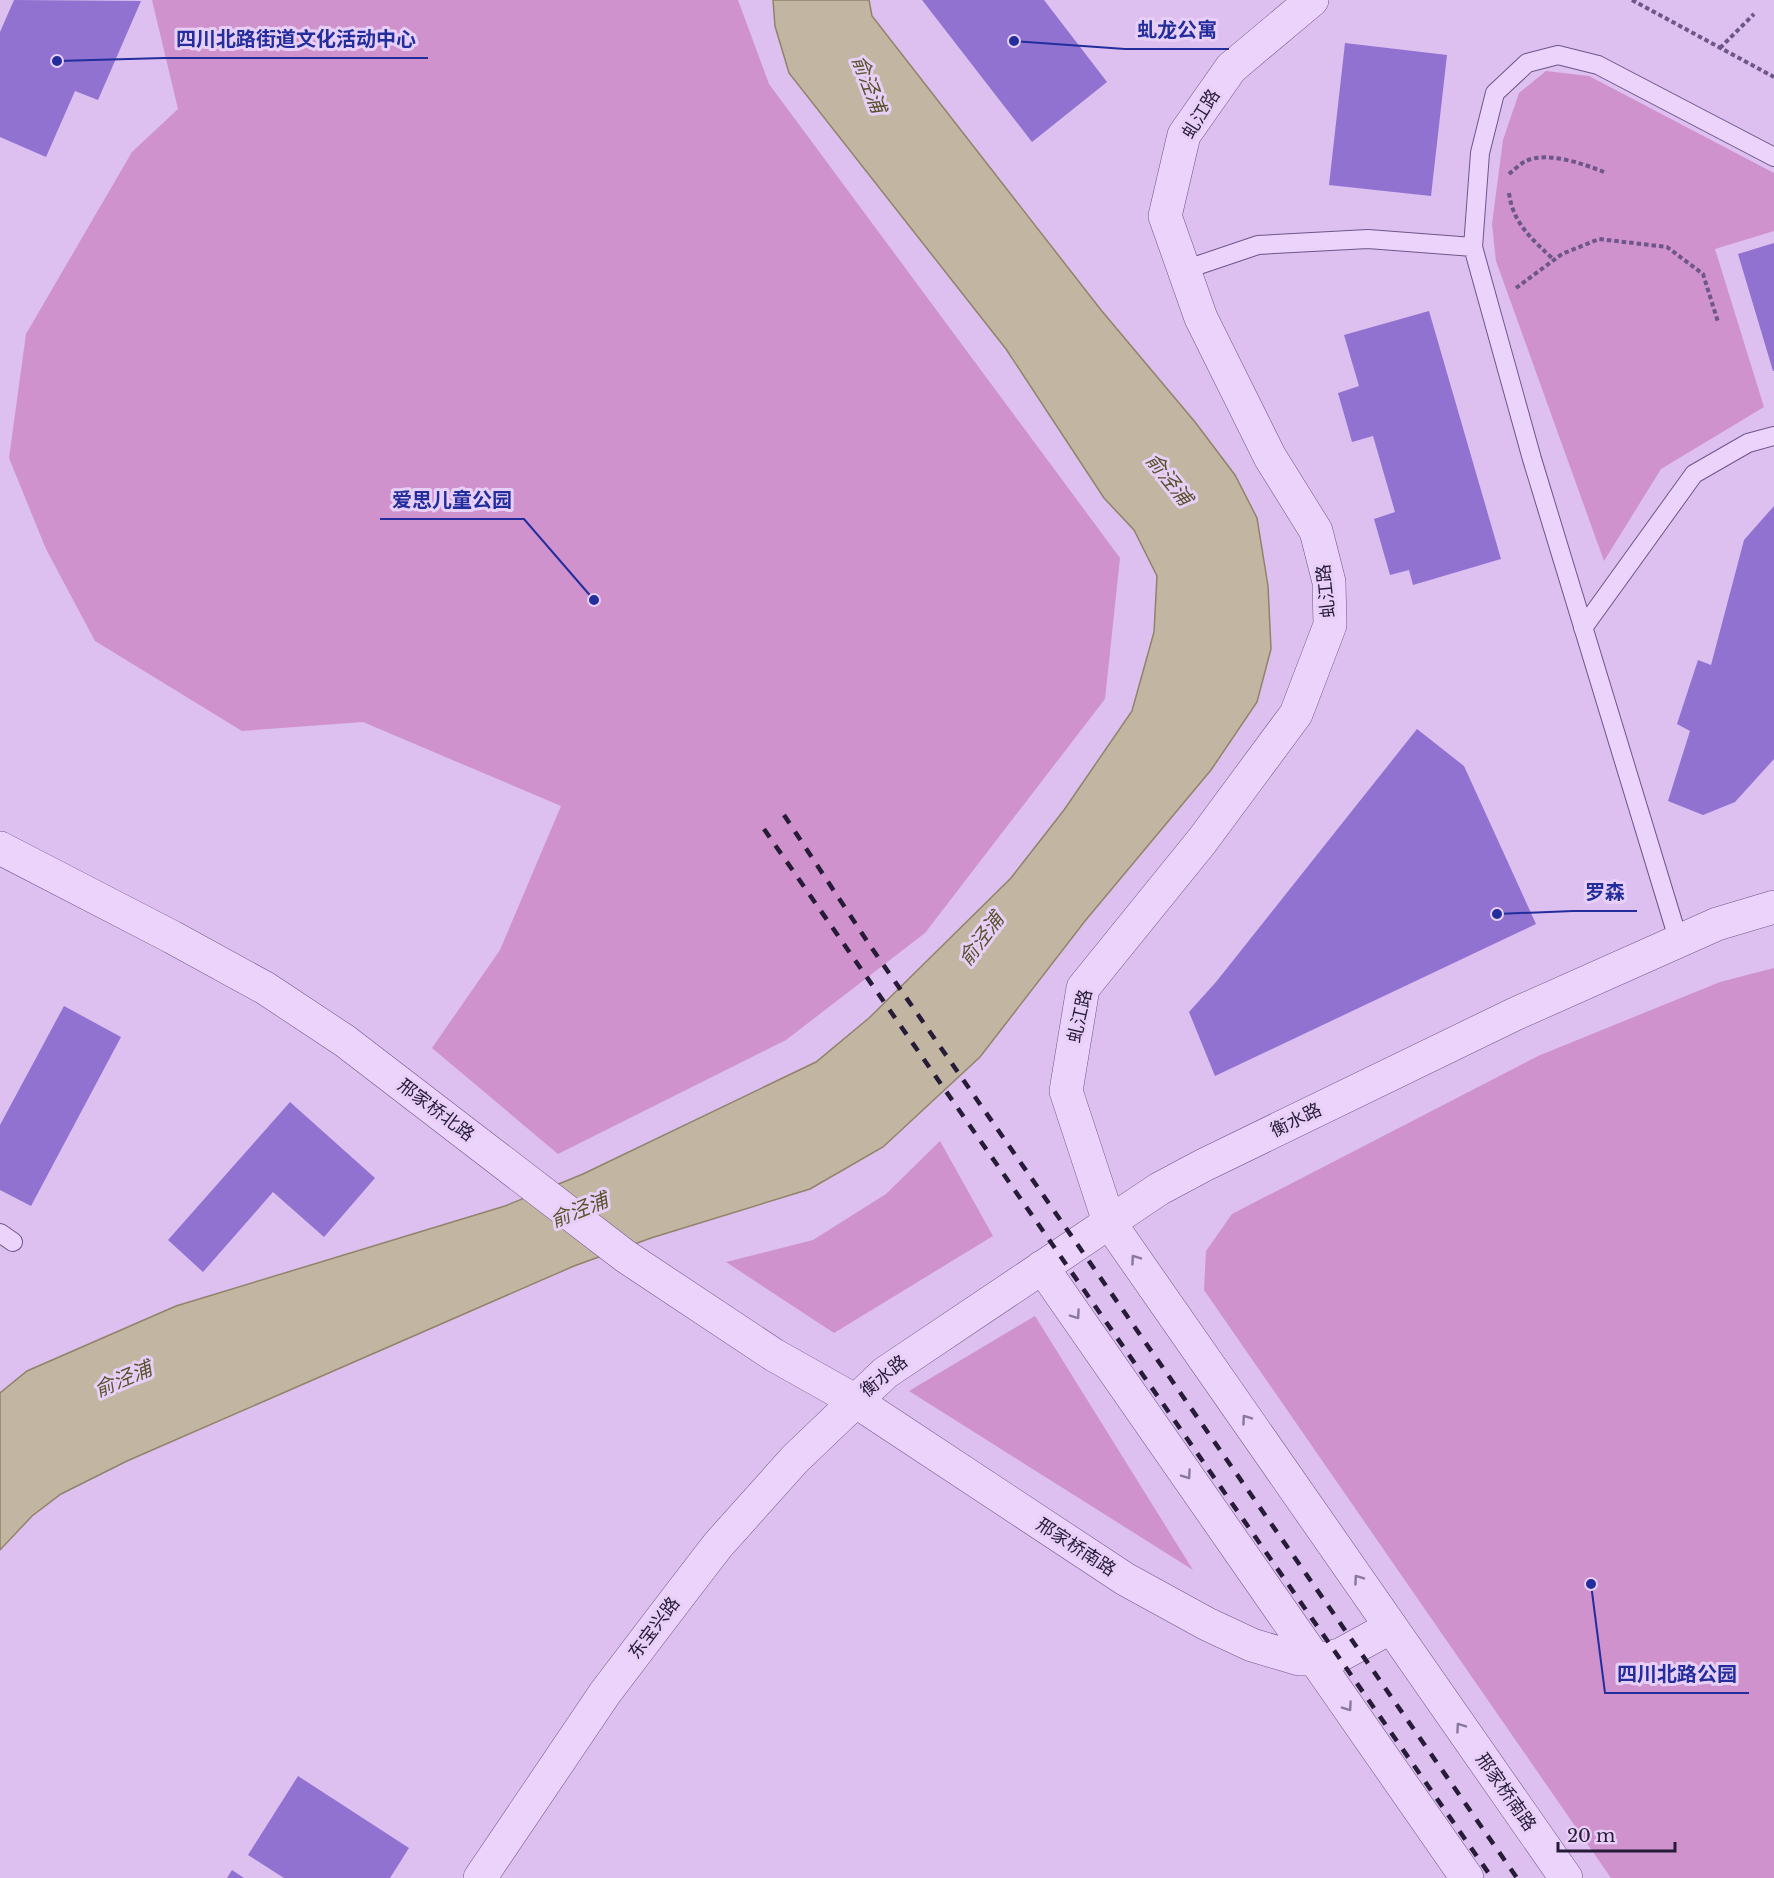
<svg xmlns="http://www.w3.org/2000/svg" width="1774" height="1878" font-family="'Libre Baskerville','Noto Sans SC',serif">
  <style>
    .green { fill: #cf92cd }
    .water { fill: #c2b6a2; stroke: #908369; stroke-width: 1.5 }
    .building { fill: #9172d1 }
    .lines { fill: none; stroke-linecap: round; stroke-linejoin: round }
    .lane-casing { stroke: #6d568a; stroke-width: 20 }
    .street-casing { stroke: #6d568a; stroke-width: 34 }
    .path { stroke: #6d568a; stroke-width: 4; stroke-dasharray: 4.5 3; stroke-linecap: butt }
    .lane { stroke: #ebd3fb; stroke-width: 18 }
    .street { stroke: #ebd3fb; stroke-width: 33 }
    .rail { stroke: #271c38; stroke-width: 4.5; stroke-dasharray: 10 10; stroke-linecap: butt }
    .oneway { stroke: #89789a }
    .labels { text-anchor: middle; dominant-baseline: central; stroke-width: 6; stroke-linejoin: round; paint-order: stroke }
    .street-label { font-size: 18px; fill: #271c38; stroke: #e8cff7 }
    .water-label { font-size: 20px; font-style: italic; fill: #59522a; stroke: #e8cff7 }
    .leader { fill: none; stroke: #232e9c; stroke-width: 2 }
    .callout-dot { fill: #232e9c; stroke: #e8cff7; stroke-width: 2 }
    .callout-label { font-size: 20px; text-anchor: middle; font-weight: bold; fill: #232e9c; stroke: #e8cff7; stroke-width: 6; stroke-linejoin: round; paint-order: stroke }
  </style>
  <rect width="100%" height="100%" fill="#ddbff0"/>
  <path class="green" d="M 152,0 L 738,0 L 769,84 L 1120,558 L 1105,699 L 925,933 L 786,1040 L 558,1154 L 432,1048 L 500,950 L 561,806 L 363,722 L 242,731 L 95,641 L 46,549 L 9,458 L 26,334 L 132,152 L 178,109 Z
    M 1546,71 L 1589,76 L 1774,173 L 1774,231 L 1715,249 L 1764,407 L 1661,469 L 1604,561 L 1496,261 L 1492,224 L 1503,140 L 1519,93 Z
    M 1774,968 L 1774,1878 L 1611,1878 L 1204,1290 L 1206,1251 L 1232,1214 L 1538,1056 L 1720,982 Z
    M 940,1141 L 993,1236 L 834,1333 L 726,1262 L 813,1240 L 886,1194 Z
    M 1035,1316 L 1193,1570 L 909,1391 Z"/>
  <path class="water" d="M 773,0 L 869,0 L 872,16 L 1101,310 L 1195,422 L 1235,475 L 1257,518 L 1268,586 L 1271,649 L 1257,702 L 1211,770 L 1085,921 L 980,1057 L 883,1147 L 810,1189 L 651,1238 L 574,1266 L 127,1461 L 61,1494 L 32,1516 L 0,1550 L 0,1393 L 27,1371 L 176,1306 L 505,1206 L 583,1174 L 816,1062 L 869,1018 L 1011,878 L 1064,810 L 1132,711 L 1154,632 L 1157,576 L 1134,530 L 1104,498 L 1006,349 L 789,73 L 775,26 Z"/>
  <path class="building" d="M 14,0 L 141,1 L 98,100 L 75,91 L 46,157 L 0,137 L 0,32 Z
    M 922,0 L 1044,0 L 1107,82 L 1032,142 Z
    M 1345,43 L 1447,55 L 1431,196 L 1329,185 Z
    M 1774,243 L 1774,371 L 1773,371 L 1738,254 Z
    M 1429,311 L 1501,559 L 1413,585 L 1409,570 L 1390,575 L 1374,519 L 1395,512 L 1373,436 L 1352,442 L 1338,393 L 1359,386 L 1344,335 Z
    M 1774,506 L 1774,759 L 1735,802 L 1703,815 L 1668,801 L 1690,731 L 1677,724 L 1698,660 L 1711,665 L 1744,540 Z
    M 1417,729 L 1464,766 L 1536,924 L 1215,1076 L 1189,1012 L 1216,982 Z
    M 64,1006 L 121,1037 L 31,1206 L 0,1190 L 0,1125 Z
    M 290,1102 L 375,1178 L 324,1237 L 273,1192 L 203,1272 L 168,1240 Z
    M 298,1776 L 409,1848 L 390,1878 L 284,1878 L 248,1855 Z
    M 232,1870 L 244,1878 L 227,1878 Z"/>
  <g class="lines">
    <g class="lane-casing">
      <path id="lane" d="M 1184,270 L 1258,245 L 1368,239 L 1473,247
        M 1583,628 L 1694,474 L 1748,443 L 1774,436
        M 1679,942 L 1532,459 L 1473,247 L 1480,153 L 1495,93 L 1527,63 L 1558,55 L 1598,65 L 1774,157
        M 0,1233 L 13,1242"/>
    </g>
    <g class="street-casing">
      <path id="street" d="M 1312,0 L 1231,68 L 1184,135 L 1165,216 L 1201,318 L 1270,457 L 1316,531 L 1329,582 L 1330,625 L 1296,714 L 1202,841 L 1083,988 L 1066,1091 L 1109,1222 L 1566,1878
        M 0,848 L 172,937 L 265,988 L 345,1041 L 625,1256 L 774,1355 L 854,1400 L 1125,1579 L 1207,1624 L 1252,1645 L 1299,1659 L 1328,1658 L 1342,1654 L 1391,1627
        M 1042,1267 L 1467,1878
        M 480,1878 L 605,1693 L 678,1597 L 718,1545 L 795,1459 L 885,1373 L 1159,1189 L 1204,1165 L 1515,1014 L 1717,924 L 1774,907"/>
    </g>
    <path class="path" d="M 1632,0 L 1774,77
      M 1720,48 L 1754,14
      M 1509,174 C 1514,170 1519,165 1524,162 C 1545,150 1584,164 1604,172
      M 1509,193 C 1513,224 1533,240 1554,260
      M 1516,288 L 1562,254 L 1599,239 L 1667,247 L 1703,274 L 1718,322"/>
    <use href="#lane" class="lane"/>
    <use href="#street" class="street"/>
    <path class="rail" d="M 784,815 L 871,947 L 1517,1878
      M 764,829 L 1492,1878"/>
  </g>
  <defs><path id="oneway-chevron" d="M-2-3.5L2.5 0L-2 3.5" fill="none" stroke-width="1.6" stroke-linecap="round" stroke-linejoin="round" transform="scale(1.5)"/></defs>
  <g class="oneway">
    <use href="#oneway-chevron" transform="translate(1135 1259) rotate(-125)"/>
    <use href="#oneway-chevron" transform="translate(1076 1315) rotate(55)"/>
    <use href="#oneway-chevron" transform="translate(1246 1419) rotate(-125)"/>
    <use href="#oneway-chevron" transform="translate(1187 1475) rotate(55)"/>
    <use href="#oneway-chevron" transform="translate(1358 1579) rotate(-125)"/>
    <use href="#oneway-chevron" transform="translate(1348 1707) rotate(55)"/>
    <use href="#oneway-chevron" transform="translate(1460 1727) rotate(-125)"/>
  </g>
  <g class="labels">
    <g class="street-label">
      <text transform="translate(1201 114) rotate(-58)">虬江路</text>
      <text transform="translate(1326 591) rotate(-96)">虬江路</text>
      <text transform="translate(1080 1016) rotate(-77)">虬江路</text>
      <text transform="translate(436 1110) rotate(37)">邢家桥北路</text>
      <text transform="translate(1296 1120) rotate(-26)">衡水路</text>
      <text transform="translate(884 1376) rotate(-39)">衡水路</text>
      <text transform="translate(1076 1547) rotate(33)">邢家桥南路</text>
      <text transform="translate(654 1628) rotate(-53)">东宝兴路</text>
      <text transform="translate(1506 1792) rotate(55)">邢家桥南路</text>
    </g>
    <g class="water-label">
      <text transform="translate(869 84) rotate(69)">俞泾浦</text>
      <text transform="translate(1169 479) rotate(51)">俞泾浦</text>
      <text transform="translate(981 939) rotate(-53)">俞泾浦</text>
      <text transform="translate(579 1210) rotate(-22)">俞泾浦</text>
      <text transform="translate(123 1379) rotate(-23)">俞泾浦</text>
    </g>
  </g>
  <path class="leader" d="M1014 41L1125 49H1229M57 61L164 58H428M594 600L524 519H380M1497 914L1573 911H1637M1591 1584L1605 1693H1749"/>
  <g class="callout-dot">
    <circle cx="1014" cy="41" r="6"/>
    <circle cx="57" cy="61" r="6"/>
    <circle cx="594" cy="600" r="6"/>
    <circle cx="1497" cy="914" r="6"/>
    <circle cx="1591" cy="1584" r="6"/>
  </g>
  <g class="callout-label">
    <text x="1177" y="37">虬龙公寓</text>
    <text x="296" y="46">四川北路街道文化活动中心</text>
    <text x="452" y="507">爱思儿童公园</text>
    <text x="1605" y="899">罗森</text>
    <text x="1677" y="1681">四川北路公园</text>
  </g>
  <path d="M1558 1842v9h117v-9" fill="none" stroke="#271c38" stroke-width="3"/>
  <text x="1567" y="1842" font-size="18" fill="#271c38" stroke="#e8cff7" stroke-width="4.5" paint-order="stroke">20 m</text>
</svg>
